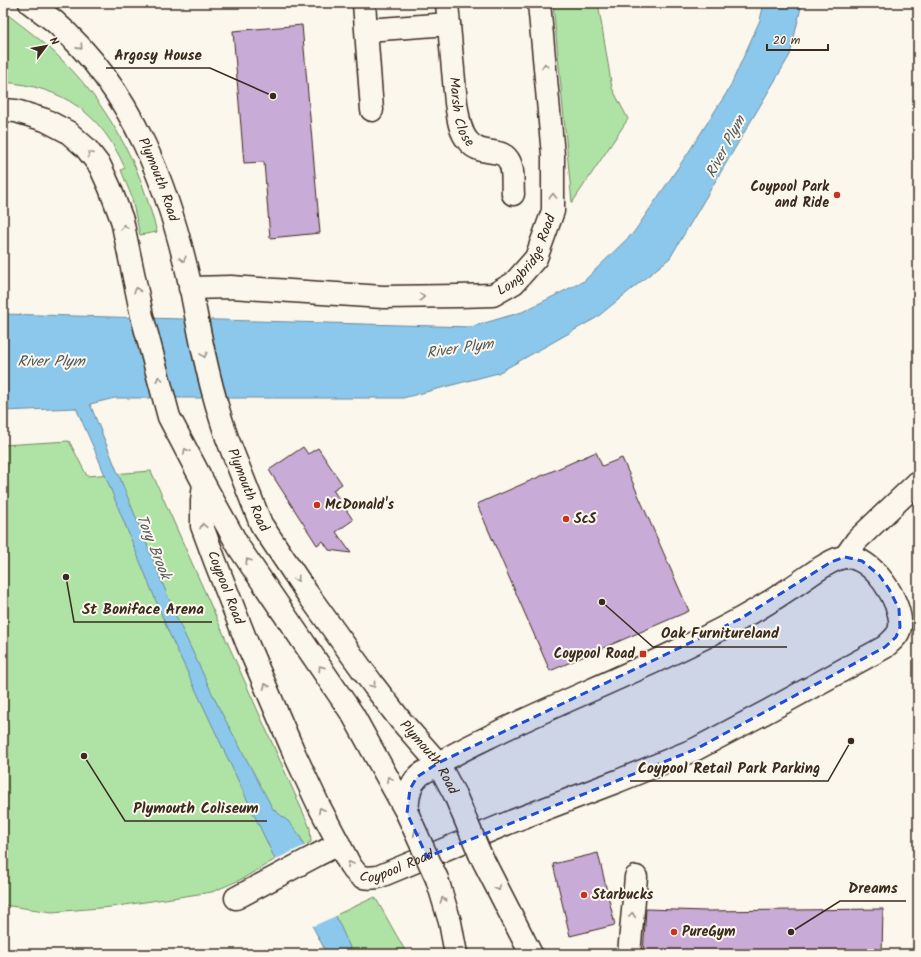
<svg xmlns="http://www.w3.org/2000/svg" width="921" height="957" font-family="Kalam,sans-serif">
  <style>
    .green { fill: #afe3a5; stroke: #758662 }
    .water { fill: #8cc8ec; stroke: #6c899a }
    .pier { fill: #fbf7ec }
    .building { fill: #c9abd7; stroke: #3b2a1e }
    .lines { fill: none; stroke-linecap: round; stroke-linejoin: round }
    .street-casing { stroke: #3b2a1e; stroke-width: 25 }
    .secondary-casing { stroke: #3b2a1e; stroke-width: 25 }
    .street { stroke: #fbf7ec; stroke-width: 22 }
    .secondary { stroke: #fbf7ec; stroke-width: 22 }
    .secondary-bridge-casing { stroke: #3b2a1e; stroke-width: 25; stroke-linecap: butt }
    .secondary-bridge { stroke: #fbf7ec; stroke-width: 22 }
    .oneway { stroke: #9b9085 }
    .marked { fill: #1d4ed8; fill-opacity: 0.2; stroke: #1d4ed8; stroke-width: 3; stroke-dasharray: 8 5; stroke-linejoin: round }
    .poi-dot { fill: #c8321e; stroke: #fbf7ec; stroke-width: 1.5 }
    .labels { text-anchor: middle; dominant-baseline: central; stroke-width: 4; stroke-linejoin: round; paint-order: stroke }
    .street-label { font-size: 14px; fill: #3b2a1e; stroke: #fbf7ec }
    .poi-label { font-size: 14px; font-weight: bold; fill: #3b2a1e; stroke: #fbf7ec; text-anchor: start }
    .water-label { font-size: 15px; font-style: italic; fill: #53595c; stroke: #fbf7ec }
    .leader { fill: none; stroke: #3b2a1e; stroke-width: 1.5 }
    .callout-dot { fill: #3b2a1e; stroke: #fbf7ec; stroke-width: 1.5 }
    .callout-label { font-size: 15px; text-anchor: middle; font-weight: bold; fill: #3b2a1e; stroke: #fbf7ec; stroke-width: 4; stroke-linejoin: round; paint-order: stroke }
  </style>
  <rect width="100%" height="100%" fill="#fbf7ec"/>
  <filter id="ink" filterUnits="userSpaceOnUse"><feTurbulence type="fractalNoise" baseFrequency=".025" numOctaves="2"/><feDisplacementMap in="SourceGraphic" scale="8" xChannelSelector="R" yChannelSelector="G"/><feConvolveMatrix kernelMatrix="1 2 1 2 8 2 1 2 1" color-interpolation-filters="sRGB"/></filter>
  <g filter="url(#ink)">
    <path class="green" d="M 553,3 L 598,3 L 612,88 L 628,119 L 572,203 Z
      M 3,11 C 23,27 45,42 62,60 C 91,88 115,124 132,160 C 143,183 150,208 157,232 L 140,235 L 131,195 L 121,170 L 125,168 C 101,113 63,87 3,82 Z
      M 69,441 L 87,476 L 151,471 L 310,828 L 311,842 L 276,860 L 274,860 L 242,879 L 212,892 L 111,907 L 52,912 L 3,905 L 3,445 Z
      M 375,897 L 407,954 L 327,954 L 336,915 Z"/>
    <path class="water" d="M 764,3 L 802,3 L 790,55 L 670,258 L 596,318 L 498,373 L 403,398 L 115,398 L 90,404 L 175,614 L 219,708 L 273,809 L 288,821 L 299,834 L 353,954 L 327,954 L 313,927 L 287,885 L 169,633 L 96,453 L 76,408 L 3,411 L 3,314 L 471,327 L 522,312 L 584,281 L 634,232 L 688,153 L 729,89 L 760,20 Z"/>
    <path class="pier" d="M 306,845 L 338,915 L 311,927 L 298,907 L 274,860 Z"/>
    <path class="building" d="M 302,25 L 320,233 L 270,238 L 264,162 L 244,163 L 233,31 Z
      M 303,447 L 308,454 L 318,448 L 342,484 L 333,490 L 353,520 L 336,532 L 351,553 L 329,550 L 323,541 L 317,545 L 269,470 Z
      M 596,452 L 602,466 L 622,458 L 689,611 L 550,671 L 477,504 Z
      M 598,853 L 615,925 L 570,936 L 553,864 Z
      M 646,909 L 705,911 L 883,909 L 882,954 L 643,954 Z"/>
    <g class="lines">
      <g class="street-casing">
        <g id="street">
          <path d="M 364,3 L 372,110"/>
          <path id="s1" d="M 447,3 L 456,103 C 458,115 459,131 468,141 C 481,158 503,145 510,163 C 514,171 512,184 513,194"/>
          <path d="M 367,30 L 449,24"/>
          <path id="s2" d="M 190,288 L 231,287 L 383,297 L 459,296 L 493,295 L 514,283 L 536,258 L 553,211 L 553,155 L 539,3"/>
          <path id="s3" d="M 204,484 L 202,501 L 202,526 L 215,561 L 247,643 L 295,755 L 319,806 L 350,865 C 359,878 363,879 378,877 L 513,821 L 618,781 L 696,749 L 768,711 L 885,647 C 891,641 899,636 900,627 C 903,603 872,555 845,557 C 830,558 803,581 789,589 C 773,600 757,610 740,619 C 663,661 581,693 503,730 C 479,742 454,753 431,768 C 427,771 421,773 418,777 C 408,786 408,801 407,813"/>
          <path d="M 845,557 L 857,540 L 918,482"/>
          <path d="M 236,898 L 317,855 L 339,844"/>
          <path d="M 629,954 L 636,877"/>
        </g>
      </g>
      <g class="secondary-casing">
        <g id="secondary">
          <path id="s4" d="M 30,3 C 38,9 46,15 54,21 C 133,90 170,190 191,289 C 199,331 207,374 220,416 L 227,438 L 261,524 L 307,593 L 374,686 L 401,721 L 438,763 L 455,795"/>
          <path d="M 3,110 L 16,111 L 45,120 L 68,132 L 86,148 L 100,166 L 110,188 L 122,220 L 142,316 L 169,417 L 204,484 L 240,549 L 353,715 L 407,813"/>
          <path d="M 480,854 L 531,954"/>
          <path d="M 437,879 L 450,922 L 456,954"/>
        </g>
      </g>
      <use href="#street" class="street"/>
      <use href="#secondary" class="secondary"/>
      <g class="secondary-bridge-casing">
        <path id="secondary-bridge" d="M 455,795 L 480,854
          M 407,813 L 437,879"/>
      </g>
      <use href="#secondary-bridge" class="secondary-bridge"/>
    </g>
    <defs><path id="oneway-chevron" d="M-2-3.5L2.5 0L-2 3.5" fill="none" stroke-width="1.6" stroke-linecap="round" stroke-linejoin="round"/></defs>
    <g class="oneway">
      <use href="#oneway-chevron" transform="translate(80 47) rotate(48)"/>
      <use href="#oneway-chevron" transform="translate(545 66) rotate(-95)"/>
      <use href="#oneway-chevron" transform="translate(90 154) rotate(-127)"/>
      <use href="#oneway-chevron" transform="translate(553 196) rotate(-90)"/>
      <use href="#oneway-chevron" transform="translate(124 227) rotate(-103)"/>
      <use href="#oneway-chevron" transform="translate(183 259) rotate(76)"/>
      <use href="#oneway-chevron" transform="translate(137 290) rotate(-101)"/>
      <use href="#oneway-chevron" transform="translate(422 297) rotate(-1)"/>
      <use href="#oneway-chevron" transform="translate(204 355) rotate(77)"/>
      <use href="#oneway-chevron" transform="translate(159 379) rotate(-105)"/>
      <use href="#oneway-chevron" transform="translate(186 451) rotate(-117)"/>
      <use href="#oneway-chevron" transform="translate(203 526) rotate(-101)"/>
      <use href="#oneway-chevron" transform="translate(248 561) rotate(-124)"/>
      <use href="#oneway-chevron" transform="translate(297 579) rotate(57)"/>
      <use href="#oneway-chevron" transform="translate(321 668) rotate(-125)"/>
      <use href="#oneway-chevron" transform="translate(373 685) rotate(53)"/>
      <use href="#oneway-chevron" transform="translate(266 686) rotate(-113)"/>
      <use href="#oneway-chevron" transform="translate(389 779) rotate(-118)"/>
      <use href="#oneway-chevron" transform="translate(321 810) rotate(-117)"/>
      <use href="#oneway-chevron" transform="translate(416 833) rotate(-114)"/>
      <use href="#oneway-chevron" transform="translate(350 864) rotate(-120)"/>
      <use href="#oneway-chevron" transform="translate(498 888) rotate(63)"/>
      <use href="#oneway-chevron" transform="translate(443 900) rotate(-107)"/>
      <use href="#oneway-chevron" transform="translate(632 915) rotate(-85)"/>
    </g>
  </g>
  <path class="marked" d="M 845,557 L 862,561 L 879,575 L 889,589 L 899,609 L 900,627 L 896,637 L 885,647 L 696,749 L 427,857 L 407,813 L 410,789 L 417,777 L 438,763 L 740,619 L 831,562 Z"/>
  <g class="poi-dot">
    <circle cx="837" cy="195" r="4"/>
    <circle cx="317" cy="505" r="4"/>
    <circle cx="566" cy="519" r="4"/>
    <rect x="639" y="650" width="8" height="8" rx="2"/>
    <circle cx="584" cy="895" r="4"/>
    <circle cx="674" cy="932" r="4"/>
  </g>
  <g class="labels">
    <g class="street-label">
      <text stroke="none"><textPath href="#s1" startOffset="110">Marsh Close</textPath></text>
      <text stroke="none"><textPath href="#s4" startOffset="222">Plymouth Road</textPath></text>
      <text stroke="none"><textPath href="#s2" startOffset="358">Longbridge Road</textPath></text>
      <text stroke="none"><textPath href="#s4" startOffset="546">Plymouth Road</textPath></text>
      <text stroke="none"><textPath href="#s3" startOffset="108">Coypool Road</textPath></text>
      <text stroke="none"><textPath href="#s4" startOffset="870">Plymouth Road</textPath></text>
      <text stroke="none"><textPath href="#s3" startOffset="466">Coypool Road</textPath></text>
    </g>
    <g class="poi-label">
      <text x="829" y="187" text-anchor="end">Coypool Park<tspan x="829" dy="16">and Ride</tspan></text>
      <text x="325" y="505">McDonald's</text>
      <text x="574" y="519">ScS</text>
      <text x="635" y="654" text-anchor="end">Coypool Road</text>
      <text x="592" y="895">Starbucks</text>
      <text x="682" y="932">PureGym</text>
    </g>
    <g class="water-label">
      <text transform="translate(726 147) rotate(-62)">River Plym</text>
      <text transform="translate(460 349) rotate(-8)">River Plym</text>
      <text x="51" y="362">River Plym</text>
      <text transform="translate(153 547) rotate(68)">Tory Brook</text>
    </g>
  </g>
  <path class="leader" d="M273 96L210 68H106M66 577L74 622H212M602 602L653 647H787M851 741L828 781H630M84 756L125 821H267M791 932L840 901H906"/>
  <g class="callout-dot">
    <circle cx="273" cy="96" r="4"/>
    <circle cx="66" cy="577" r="4"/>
    <circle cx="602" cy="602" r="4"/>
    <circle cx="851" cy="741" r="4"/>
    <circle cx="84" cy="756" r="4"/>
    <circle cx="791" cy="932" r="4"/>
  </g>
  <g class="callout-label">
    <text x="158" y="60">Argosy House</text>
    <text x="143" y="614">St Boniface Arena</text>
    <text x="720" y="638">Oak Furnitureland</text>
    <text x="729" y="773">Coypool Retail Park Parking</text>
    <text x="196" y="813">Plymouth Coliseum</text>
    <text x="873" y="893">Dreams</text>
  </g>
  <rect width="921" height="957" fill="none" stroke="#fbf7ec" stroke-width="16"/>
  <rect x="8" y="8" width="905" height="941" fill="none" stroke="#3b2a1e" stroke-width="1.5" filter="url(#ink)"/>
  <g transform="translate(46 46) rotate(58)" stroke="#fbf7ec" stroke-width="3" paint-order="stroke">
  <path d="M0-3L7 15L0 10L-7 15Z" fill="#3b2a1e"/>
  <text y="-6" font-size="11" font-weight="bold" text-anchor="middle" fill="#3b2a1e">N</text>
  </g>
  <path d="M767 44v6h61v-6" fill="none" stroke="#3b2a1e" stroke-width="2"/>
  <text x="773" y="44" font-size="12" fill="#3b2a1e" stroke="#fbf7ec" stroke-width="3" paint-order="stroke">20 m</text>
</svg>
